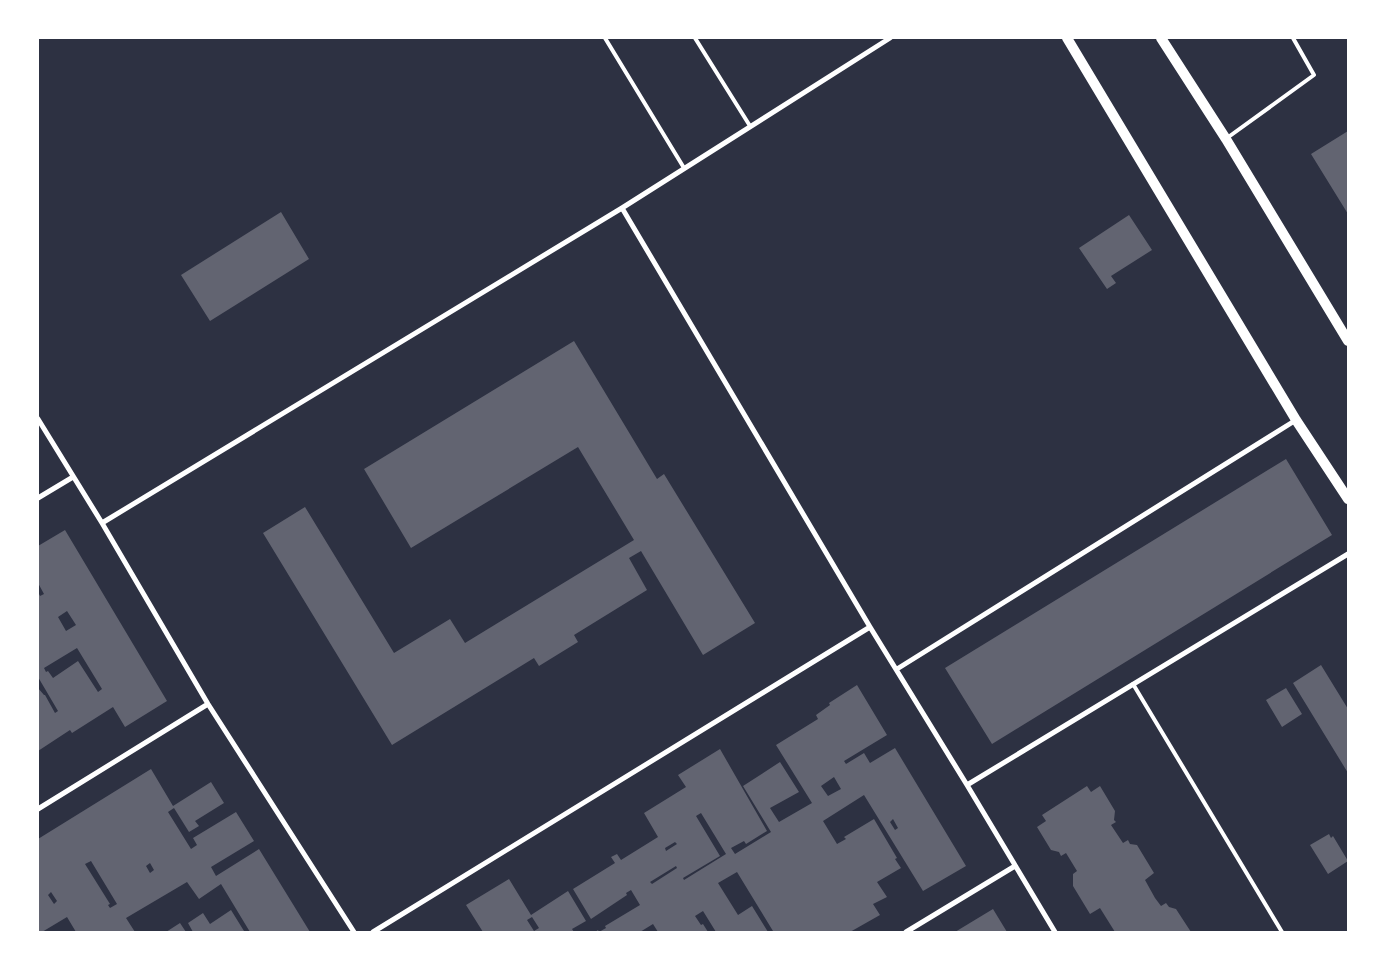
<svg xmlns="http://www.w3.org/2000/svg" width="1386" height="970" font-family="'Asap Condensed',sans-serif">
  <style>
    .building { fill: #626471; fill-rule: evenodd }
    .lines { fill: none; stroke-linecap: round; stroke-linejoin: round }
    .service { stroke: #fff; stroke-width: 4 }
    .minor { stroke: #fff; stroke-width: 5 }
    .secondary { stroke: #fff; stroke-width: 10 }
  </style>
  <rect width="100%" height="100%" fill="#2d3142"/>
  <path class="building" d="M 1348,131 L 1348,214 L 1311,154 Z
    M 281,212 L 309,259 L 210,321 L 181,275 Z
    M 1129,215 L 1152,250 L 1111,276 L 1116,283 L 1107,289 L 1079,248 Z
    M 574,341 L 657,479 L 664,474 L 755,623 L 703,655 L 641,551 L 629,558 L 647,590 L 574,635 L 578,642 L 539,666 L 534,658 L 392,745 L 263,533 L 305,507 L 394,653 L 450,619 L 465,643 L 634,540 L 578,447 L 411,548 L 364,469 Z
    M 1286,459 L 1332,535 L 992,744 L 945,668 Z
    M 65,530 L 167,701 L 125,727 L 113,707 L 72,733 L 70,730 L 38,751 L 38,688 L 44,695 L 45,695 L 55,713 L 58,711 L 38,677 L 38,592 L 40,596 L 44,594 L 38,583 L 38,546 ZM 67,611 L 76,625 L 66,631 L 58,617 ZM 77,648 L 102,689 L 98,692 L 78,661 L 53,678 L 48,671 L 46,672 L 44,668 Z
    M 1321,665 L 1348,709 L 1348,773 L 1293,683 Z
    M 857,685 L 887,735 L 844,761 L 846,764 L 864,753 L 870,763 L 895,748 L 966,866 L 923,891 L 864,795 L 823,821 L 837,844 L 846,839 L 844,837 L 874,819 L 897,858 L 895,859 L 901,868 L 877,882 L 887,897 L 873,904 L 880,915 L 850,932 L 771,932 L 773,931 L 737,872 L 718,883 L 738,915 L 752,906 L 768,932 L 716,932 L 703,911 L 695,916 L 701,925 L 703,924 L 708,932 L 658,932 L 653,924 L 640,932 L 595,932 L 598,930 L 599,932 L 606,928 L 605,926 L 640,905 L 631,890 L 626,893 L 627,895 L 591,919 L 573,889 L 615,863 L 611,857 L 617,854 L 621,860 L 658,837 L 644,813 L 686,787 L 678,775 L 720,749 L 767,831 L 746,844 L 744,841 L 731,848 L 735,854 L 771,832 L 743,786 L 780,762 L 799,792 L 770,808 L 779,822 L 812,803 L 776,745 L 818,719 L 816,715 L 830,705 L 829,703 ZM 834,777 L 841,789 L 828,796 L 821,786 ZM 701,813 L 726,854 L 684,880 L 683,878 L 720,856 L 696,816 ZM 893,819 L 898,828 L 895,830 L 890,822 ZM 675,842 L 677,844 L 666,851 L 665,848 ZM 676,866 L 677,868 L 652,884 L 650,882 Z
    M 1286,688 L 1302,714 L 1282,727 L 1266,700 Z
    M 151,769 L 173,806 L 211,782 L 224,803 L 195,821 L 199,826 L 189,832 L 174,808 L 168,812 L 191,849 L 197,845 L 193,838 L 236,812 L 254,841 L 211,867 L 216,876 L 259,849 L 310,932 L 250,932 L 221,884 L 199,899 L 187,882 L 126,918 L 135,932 L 76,932 L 67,917 L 42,932 L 38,932 L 38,839 ZM 91,861 L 117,904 L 110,908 L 108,905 L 110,904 L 85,864 ZM 150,863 L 154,870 L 150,873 L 146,866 ZM 51,892 L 57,901 L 54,904 L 48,895 Z
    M 1087,786 L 1091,792 L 1100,786 L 1115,811 L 1114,820 L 1116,822 L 1111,825 L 1123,843 L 1128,840 L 1130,844 L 1137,845 L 1154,873 L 1145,880 L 1155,898 L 1161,906 L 1166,903 L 1169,907 L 1176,909 L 1191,932 L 1115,932 L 1100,908 L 1090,914 L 1073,886 L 1073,874 L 1077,871 L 1066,853 L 1061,856 L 1059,852 L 1051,850 L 1037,827 L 1046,821 L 1042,815 Z
    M 1329,834 L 1331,838 L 1333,836 L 1348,861 L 1328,874 L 1310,845 Z
    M 509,879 L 531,915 L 568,891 L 586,921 L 572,929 L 574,932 L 483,932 L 466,905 ZM 532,917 L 539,928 L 534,931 L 527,920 Z
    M 993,909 L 1007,932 L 955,932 Z
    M 231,910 L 244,931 L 241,932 L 193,932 L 188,923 L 203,913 L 210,924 Z
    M 180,923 L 186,932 L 166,932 Z"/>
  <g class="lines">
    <path class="service" d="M 605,38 L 684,168
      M 695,38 L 750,126
      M 1227,138 L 1314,75 L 1293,38
      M 1133,684 L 1282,932"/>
    <path class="minor" d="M 622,208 L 870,627 L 967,785 L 1055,932
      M 38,419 L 102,523 L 208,704 L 354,932
      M 38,498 L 73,477
      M 102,523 L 622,208 L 890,38
      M 897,669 L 1296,420
      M 967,785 L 1348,554
      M 38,809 L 208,704
      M 373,932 L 870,627
      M 906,932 L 1015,866"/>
    <path class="secondary" d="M 1067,38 L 1296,420 L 1348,499
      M 1161,38 L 1226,139 L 1348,341"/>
  </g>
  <rect width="1386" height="970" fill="none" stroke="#ffffff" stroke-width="78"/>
</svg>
